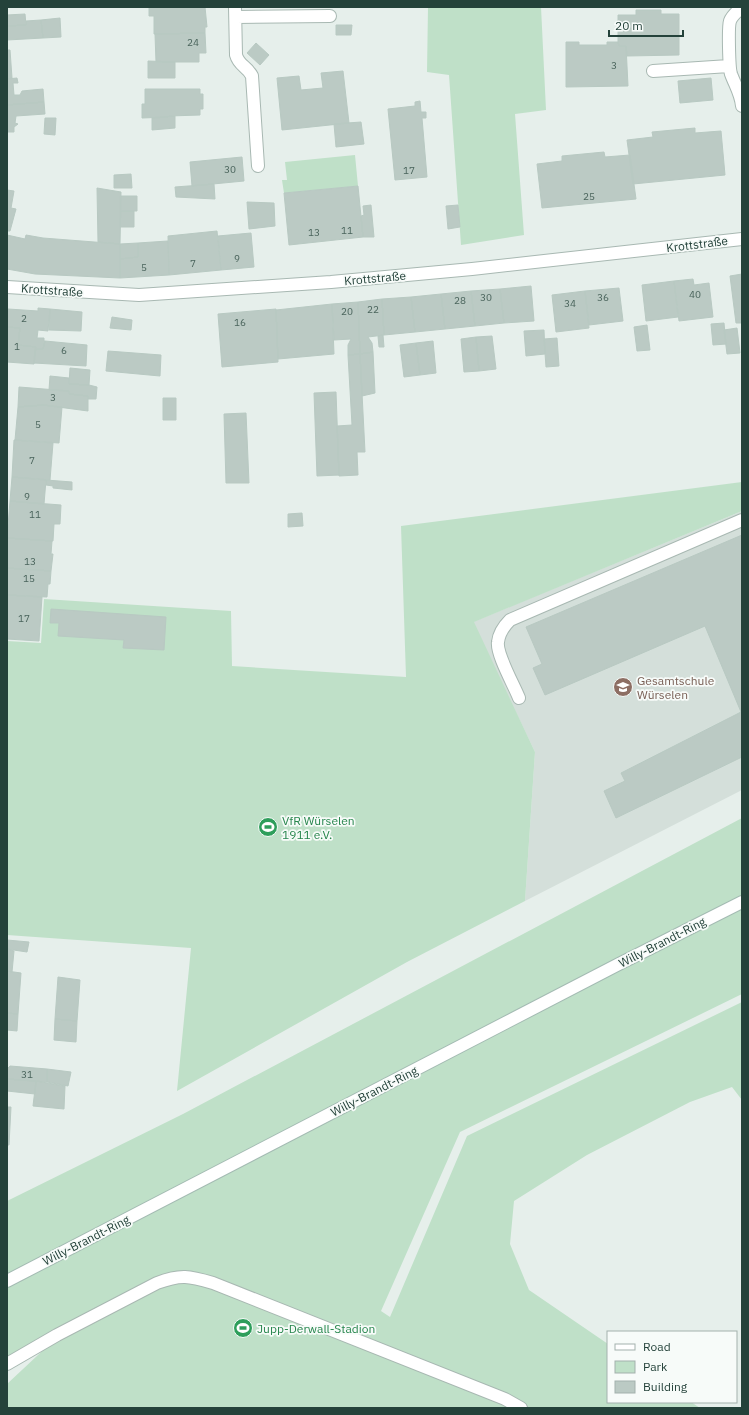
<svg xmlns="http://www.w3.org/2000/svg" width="749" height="1415" font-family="'IBM Plex Sans',sans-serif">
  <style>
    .built { fill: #d4dfda }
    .green { fill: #bfe0c8 }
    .building { fill: #bbcac4; stroke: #b8c9c2 }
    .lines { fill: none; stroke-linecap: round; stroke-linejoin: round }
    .lane-casing { stroke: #a8b8b2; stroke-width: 14 }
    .street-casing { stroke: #a8b8b2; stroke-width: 14 }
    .secondary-casing { stroke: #a4bbb3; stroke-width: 14 }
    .lane { stroke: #fff; stroke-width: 12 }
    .street { stroke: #fff; stroke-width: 12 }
    .secondary { stroke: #fff; stroke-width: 12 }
    .labels { text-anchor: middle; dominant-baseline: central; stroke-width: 3.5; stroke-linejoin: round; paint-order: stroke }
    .number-label { font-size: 10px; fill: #4a645c }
    .street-label { font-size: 12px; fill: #24423a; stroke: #f7fbf9 }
    .education-label { font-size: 12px; fill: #785e54; stroke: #f7fbf9; text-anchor: start }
    .leisure-label { font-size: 12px; fill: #27864d; stroke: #f7fbf9; text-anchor: start }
  </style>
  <rect width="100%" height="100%" fill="#e6efeb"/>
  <path class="built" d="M 742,511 L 742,790 L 525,901 L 535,752 L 473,622 Z"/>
  <path class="green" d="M 428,7 L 541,7 L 546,110 L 515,114 L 524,235 L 461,245 L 449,75 L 427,72 Z
    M 355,155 L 358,186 L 284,193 L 282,180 L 287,180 L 285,162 Z
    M 742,482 L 742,511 L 474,622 L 535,752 L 525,901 L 407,962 L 177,1091 L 191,948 L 7,935 L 7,641 L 41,643 L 44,599 L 231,611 L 232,666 L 406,677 L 401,526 Z
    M 742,818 L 742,994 L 460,1132 L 381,1311 L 390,1317 L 467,1136 L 742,1002 L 742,1100 L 732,1087 L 690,1102 L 587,1155 L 514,1201 L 510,1244 L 529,1290 L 608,1344 L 608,1402 L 691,1402 L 700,1408 L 7,1408 L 7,1384 L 54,1340 L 7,1361 L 7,1201 L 183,1114 Z"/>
  <path class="building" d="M 149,7 L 205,7 L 207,27 L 205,27 L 205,33 L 154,34 L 154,16 L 149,16 Z
    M 636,10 L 661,10 L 661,14 L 679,14 L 679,55 L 627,56 L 626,46 L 619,46 L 618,42 L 618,15 L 636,15 Z
    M 25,14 L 26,25 L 7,26 L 7,15 Z
    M 60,18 L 61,37 L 43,38 L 41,20 Z
    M 41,20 L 43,38 L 7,40 L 7,26 L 26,25 L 26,21 Z
    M 336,25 L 352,25 L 351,35 L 336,35 Z
    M 205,33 L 206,53 L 199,53 L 199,62 L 156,62 L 155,34 Z
    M 566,42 L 579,42 L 579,45 L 607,45 L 607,42 L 618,42 L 619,46 L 626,46 L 628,86 L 566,87 Z
    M 256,43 L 269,55 L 260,65 L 247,53 Z
    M 7,50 L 10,50 L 12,78 L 7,79 Z
    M 148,61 L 175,62 L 175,78 L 148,78 Z
    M 343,71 L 349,123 L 282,130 L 277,78 L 299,76 L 301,90 L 323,88 L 321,73 Z
    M 17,78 L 18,83 L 13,83 L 14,95 L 20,95 L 22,91 L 43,89 L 44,102 L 7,105 L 7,79 Z
    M 711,78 L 713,100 L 680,103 L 678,81 Z
    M 145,89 L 200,89 L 200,94 L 203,94 L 203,109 L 200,109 L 200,115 L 169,116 L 168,117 L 142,118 L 142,104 L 145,104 Z
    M 420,101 L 421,112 L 426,112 L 426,118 L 422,118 L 427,177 L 395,180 L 388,109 L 415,106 L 415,102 Z
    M 44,102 L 45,114 L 16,116 L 15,123 L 18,124 L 14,127 L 14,132 L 7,132 L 7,105 Z
    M 169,116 L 175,116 L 175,128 L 152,130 L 152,118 L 168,117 Z
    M 45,118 L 56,118 L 55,135 L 44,134 Z
    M 361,122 L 364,144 L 336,147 L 334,124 Z
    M 695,128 L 695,133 L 721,131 L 725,175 L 633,184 L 627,140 L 653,137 L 652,132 Z
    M 604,152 L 605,157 L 630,155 L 636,199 L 542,208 L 537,164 L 562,161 L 562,156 Z
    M 242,157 L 244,181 L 192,186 L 190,162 Z
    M 131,174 L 132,188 L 114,188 L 114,175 Z
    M 214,184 L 215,199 L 176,197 L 175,187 Z
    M 358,186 L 363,237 L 289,245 L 284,193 Z
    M 97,188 L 121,192 L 120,244 L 98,242 Z
    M 7,190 L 14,191 L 11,208 L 16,209 L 10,231 L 7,231 Z
    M 120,196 L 137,196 L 137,211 L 120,211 Z
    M 247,202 L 274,203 L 275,226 L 249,229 Z
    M 371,205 L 374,237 L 363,237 L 361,216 L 364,215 L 363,206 Z
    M 458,205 L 460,227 L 448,229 L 446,206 Z
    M 120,211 L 134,211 L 134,227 L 120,227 Z
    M 217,231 L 221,270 L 169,275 L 168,236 Z
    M 251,233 L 254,267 L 221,270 L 218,236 Z
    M 7,235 L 25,239 L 26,235 L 43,238 L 120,244 L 120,278 L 35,274 L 7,269 Z
    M 168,241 L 169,275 L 120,278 L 120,259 L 138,257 L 138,243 Z
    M 138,243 L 138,257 L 120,259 L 120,244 Z
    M 742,274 L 742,323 L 736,323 L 730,276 Z
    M 693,279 L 694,285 L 709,283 L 713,317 L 679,321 L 674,281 Z
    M 674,281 L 678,317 L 646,321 L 642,285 Z
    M 531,286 L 534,321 L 504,323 L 500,289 Z
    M 619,288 L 623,321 L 589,325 L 585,291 Z
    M 500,289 L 504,323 L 475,326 L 471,291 Z
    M 471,291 L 475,326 L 445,329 L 441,294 Z
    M 585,291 L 589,328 L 556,332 L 552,295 Z
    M 441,294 L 445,329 L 415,332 L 411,297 Z
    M 411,297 L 415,332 L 384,335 L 382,299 Z
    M 382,299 L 384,335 L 368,337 L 372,343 L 373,352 L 360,354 L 358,302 Z
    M 358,302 L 360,354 L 348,355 L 348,345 L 351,339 L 334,340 L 332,304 Z
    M 332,304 L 334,354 L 278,359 L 276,310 Z
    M 38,308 L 50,309 L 48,331 L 38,330 L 37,338 L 44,338 L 44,341 L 45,341 L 43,349 L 35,349 L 36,347 L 18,345 L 20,328 L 7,327 L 8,309 L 38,311 Z
    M 50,309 L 82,312 L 81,331 L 49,330 Z
    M 276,309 L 278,362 L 222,367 L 218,314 Z
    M 112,317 L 132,320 L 131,330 L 110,328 Z
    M 724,323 L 726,344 L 713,345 L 711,324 Z
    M 647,325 L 650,350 L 637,351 L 634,327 Z
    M 7,327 L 20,328 L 18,345 L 36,347 L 34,364 L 7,362 Z
    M 737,328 L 740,353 L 727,354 L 724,330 Z
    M 544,330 L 545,354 L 526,356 L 524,331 Z
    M 383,335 L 384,347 L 379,347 L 378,336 Z
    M 492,336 L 496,369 L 479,371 L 476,337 Z
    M 476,337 L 479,371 L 464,372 L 461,339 Z
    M 557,338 L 559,366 L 546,367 L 544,339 Z
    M 45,341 L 87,345 L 86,366 L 34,363 L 35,349 L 43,349 Z
    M 433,341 L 436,373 L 420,375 L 416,343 Z
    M 416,343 L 420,375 L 404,377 L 400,345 Z
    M 108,351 L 161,355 L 160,376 L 106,371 Z
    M 373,352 L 375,393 L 362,396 L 360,354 Z
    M 360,354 L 365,452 L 357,452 L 358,475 L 339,476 L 337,426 L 352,425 L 348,355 Z
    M 70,368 L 90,370 L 89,385 L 69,384 Z
    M 50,376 L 69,378 L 69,384 L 89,385 L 97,387 L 96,399 L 88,399 L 88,396 L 69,394 L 69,391 L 49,390 Z
    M 19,387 L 69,391 L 69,394 L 88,396 L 88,411 L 43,405 L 18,407 Z
    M 336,392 L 339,475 L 317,476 L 314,393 Z
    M 163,398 L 176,398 L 176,420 L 163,420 Z
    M 43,405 L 62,407 L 59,443 L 15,440 L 18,407 Z
    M 246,413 L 249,483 L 226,483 L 224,414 Z
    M 14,440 L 53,443 L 50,480 L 12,477 Z
    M 12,477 L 46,480 L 44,504 L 10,501 Z
    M 46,480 L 72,482 L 72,490 L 53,488 L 53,486 L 46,485 Z
    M 10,501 L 61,505 L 60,524 L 54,524 L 53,541 L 7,538 Z
    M 302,513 L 303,526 L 288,527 L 288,514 Z
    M 742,535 L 742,757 L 616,818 L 604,791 L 625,781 L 621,773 L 741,712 L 705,626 L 545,695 L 533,668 L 542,664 L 526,627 Z
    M 7,538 L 52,541 L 51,554 L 53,554 L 51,571 L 7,568 Z
    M 7,568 L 51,571 L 50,584 L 48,584 L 47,597 L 7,595 Z
    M 7,595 L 42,597 L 39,641 L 7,639 Z
    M 51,609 L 166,617 L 164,650 L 123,648 L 124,640 L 58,636 L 59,623 L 50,623 Z
    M 7,940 L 29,942 L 27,952 L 7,949 Z
    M 7,949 L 14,951 L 12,972 L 7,971 Z
    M 7,971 L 21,973 L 18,1014 L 7,1013 Z
    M 58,977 L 80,980 L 77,1021 L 55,1019 Z
    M 7,1013 L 18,1014 L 17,1031 L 7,1030 Z
    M 55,1019 L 77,1021 L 76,1042 L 54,1040 Z
    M 10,1066 L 47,1069 L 47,1082 L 7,1079 L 7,1069 Z
    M 47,1069 L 71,1072 L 68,1086 L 47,1082 Z
    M 7,1079 L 36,1081 L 35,1094 L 7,1091 Z
    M 36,1081 L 65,1086 L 64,1109 L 33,1106 Z
    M 7,1107 L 11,1107 L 9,1145 L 7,1145 Z"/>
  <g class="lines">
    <g class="lane-casing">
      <path id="lane" d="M 519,698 C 514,685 496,654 498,642 C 499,633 504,626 510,620 L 742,520
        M 7,1364 L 57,1335 L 157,1283 C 181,1274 189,1276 213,1283 L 505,1399 L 521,1408"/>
    </g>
    <g class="street-casing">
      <path id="street" d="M 235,7 L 236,55 C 239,66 247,66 252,76 L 258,166
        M 742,7 C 738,11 732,15 730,21 C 728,27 729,68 731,74 C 735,85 741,94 742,106
        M 236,17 L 330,16
        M 653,71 L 729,66
        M 7,287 L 139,295 L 331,282 L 472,269 L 742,239"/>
    </g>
    <g class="secondary-casing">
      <path id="secondary" d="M 7,1281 L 617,965 L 742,902"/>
    </g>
    <use href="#lane" class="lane"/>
    <use href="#street" class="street"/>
    <use href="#secondary" class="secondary"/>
  </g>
  <defs>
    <g id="school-disc" transform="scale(1)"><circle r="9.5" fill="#8d6e63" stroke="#f7fbf9"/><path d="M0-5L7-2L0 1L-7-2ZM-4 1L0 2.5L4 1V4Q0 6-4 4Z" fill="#fff"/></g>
    <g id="stadium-disc" transform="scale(1)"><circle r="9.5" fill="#2e9e5b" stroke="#f7fbf9"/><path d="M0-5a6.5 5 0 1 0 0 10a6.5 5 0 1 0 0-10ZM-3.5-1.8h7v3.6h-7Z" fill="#fff"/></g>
  </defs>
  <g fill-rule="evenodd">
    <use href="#school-disc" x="623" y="687"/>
    <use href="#stadium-disc" x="268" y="827"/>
    <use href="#stadium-disc" x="243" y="1328"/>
  </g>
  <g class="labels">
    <g class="number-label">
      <text x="193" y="42">24</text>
      <text x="614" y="65">3</text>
      <text x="230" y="169">30</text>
      <text x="409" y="170">17</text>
      <text x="589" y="196">25</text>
      <text x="347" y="230">11</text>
      <text x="314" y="232">13</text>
      <text x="237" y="258">9</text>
      <text x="193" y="263">7</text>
      <text x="144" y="267">5</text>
      <text x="695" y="294">40</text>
      <text x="486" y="297">30</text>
      <text x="603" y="297">36</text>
      <text x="460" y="300">28</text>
      <text x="570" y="303">34</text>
      <text x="373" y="309">22</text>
      <text x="347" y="311">20</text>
      <text x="24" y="318">2</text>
      <text x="240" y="322">16</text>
      <text x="17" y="346">1</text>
      <text x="64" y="350">6</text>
      <text x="53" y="397">3</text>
      <text x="38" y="424">5</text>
      <text x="32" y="460">7</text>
      <text x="27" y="496">9</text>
      <text x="35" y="514">11</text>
      <text x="30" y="561">13</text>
      <text x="29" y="578">15</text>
      <text x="24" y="618">17</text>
      <text x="27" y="1074">31</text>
    </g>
    <g class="street-label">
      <text transform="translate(697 244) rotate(-7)">Krottstraße</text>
      <text transform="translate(375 278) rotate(-5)">Krottstraße</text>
      <text transform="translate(52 290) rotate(4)">Krottstraße</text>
      <text transform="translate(662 942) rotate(-27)">Willy-Brandt-Ring</text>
      <text transform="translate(374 1091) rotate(-27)">Willy-Brandt-Ring</text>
      <text transform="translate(86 1240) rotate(-27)">Willy-Brandt-Ring</text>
    </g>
    <g class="education-label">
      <text x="637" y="680">Gesamtschule<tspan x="637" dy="14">Würselen</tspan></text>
    </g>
    <g class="leisure-label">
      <text x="282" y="820">VfR Würselen<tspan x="282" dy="14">1911 e.V.</tspan></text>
      <text x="257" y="1328">Jupp-Derwall-Stadion</text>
    </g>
  </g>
  <rect width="749" height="1415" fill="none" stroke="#24423a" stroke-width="16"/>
  <rect x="607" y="1331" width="130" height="72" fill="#f7fbf9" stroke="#a3b1ad"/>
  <rect x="615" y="1344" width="20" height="6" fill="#ffffff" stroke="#a3b1ad"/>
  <text x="643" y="1351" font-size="12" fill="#24423a">Road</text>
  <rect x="615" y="1361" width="20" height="12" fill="#bfe0c8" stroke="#a3b1ad"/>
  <text x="643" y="1371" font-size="12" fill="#24423a">Park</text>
  <rect x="615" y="1381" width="20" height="12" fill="#bbcac4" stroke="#a3b1ad"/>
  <text x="643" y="1391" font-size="12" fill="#24423a">Building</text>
  <path d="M609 30v6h74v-6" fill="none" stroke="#24423a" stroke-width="2"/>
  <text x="615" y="30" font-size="12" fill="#24423a" stroke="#f7fbf9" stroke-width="3" paint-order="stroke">20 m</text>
</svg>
